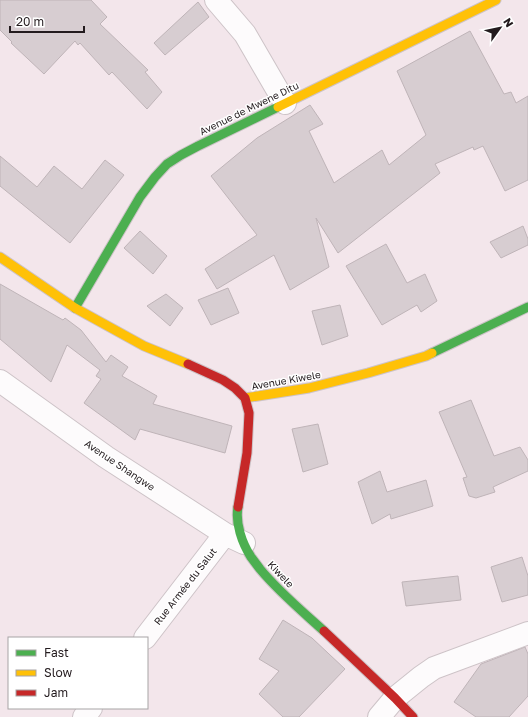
<svg xmlns="http://www.w3.org/2000/svg" width="528" height="717" font-family="'Golos Text',sans-serif">
  <style>
    .building { fill: #d7cdd1; stroke: #bfb4b8 }
    .lines { fill: none; stroke-linecap: round; stroke-linejoin: round }
    .street-casing { stroke: #cdc3c7; stroke-width: 24 }
    .fast-casing { stroke: #cdc3c7; stroke-width: 11 }
    .slow-casing { stroke: #cdc3c7; stroke-width: 11 }
    .jam-casing { stroke: #cdc3c7; stroke-width: 11 }
    .street { stroke: #fdfbfc; stroke-width: 22 }
    .fast { stroke: #4caf50; stroke-width: 9 }
    .slow { stroke: #ffc107; stroke-width: 9 }
    .jam { stroke: #c62828; stroke-width: 9 }
    .labels { text-anchor: middle; dominant-baseline: central; stroke-width: 3; stroke-linejoin: round; paint-order: stroke }
    .street-label { font-size: 10px; fill: #231b1e; stroke: #fff }
  </style>
  <rect width="100%" height="100%" fill="#f3e6eb"/>
  <path class="building" d="M 0,0 L 91,0 L 107,17 L 100,24 L 148,70 L 145,72 L 162,92 L 147,109 L 112,72 L 109,75 L 80,43 L 78,45 L 75,41 L 44,74 L 11,43 L 12,42 L 0,30 Z
    M 198,2 L 209,17 L 165,55 L 154,43 Z
    M 470,31 L 504,94 L 511,92 L 516,103 L 528,96 L 528,180 L 505,191 L 483,146 L 474,150 L 473,147 L 435,164 L 440,173 L 338,253 L 316,218 L 329,267 L 290,290 L 274,255 L 217,289 L 205,269 L 257,235 L 211,176 L 257,138 L 310,105 L 323,124 L 309,131 L 334,183 L 382,150 L 389,165 L 426,135 L 397,71 Z
    M 0,156 L 37,187 L 54,166 L 82,189 L 105,160 L 124,175 L 70,243 L 0,186 Z
    M 523,226 L 528,239 L 528,245 L 501,258 L 490,242 Z
    M 140,231 L 167,256 L 153,274 L 124,248 Z
    M 386,244 L 407,283 L 425,274 L 437,301 L 421,312 L 417,305 L 382,325 L 346,266 Z
    M 0,284 L 63,320 L 65,318 L 81,330 L 106,362 L 111,355 L 128,367 L 122,376 L 157,396 L 153,404 L 232,426 L 225,453 L 140,429 L 135,440 L 84,403 L 101,379 L 96,376 L 100,370 L 67,345 L 51,382 L 0,339 Z
    M 228,288 L 239,313 L 211,325 L 198,300 Z
    M 166,294 L 183,308 L 170,326 L 147,306 Z
    M 340,305 L 348,336 L 322,345 L 312,311 Z
    M 471,400 L 494,456 L 520,447 L 528,460 L 528,471 L 493,487 L 495,492 L 476,498 L 469,496 L 463,478 L 467,477 L 439,412 Z
    M 318,424 L 328,464 L 303,472 L 292,429 Z
    M 380,471 L 387,492 L 426,480 L 433,506 L 391,519 L 390,514 L 372,524 L 358,482 Z
    M 522,557 L 528,576 L 528,595 L 502,602 L 491,567 Z
    M 458,576 L 461,600 L 406,606 L 402,582 Z
    M 283,620 L 312,638 L 345,669 L 299,717 L 283,717 L 259,694 L 279,671 L 259,659 Z
    M 525,647 L 528,654 L 528,696 L 509,717 L 476,717 L 454,702 L 481,664 Z"/>
  <g class="lines">
    <g class="street-casing">
      <path id="street" d="M 216,0 L 245,34 L 285,103
        M 0,381 L 106,457 L 225,534 L 244,543
        M 145,638 L 225,534
        M 84,717 L 91,708
        M 379,717 L 395,698 L 421,677 L 434,668 L 528,633"/>
    </g>
    <g class="fast-casing">
      <path id="fast" d="M 75,308 L 140,197 L 155,177 L 167,164 L 181,155 L 198,146 L 278,107
        M 432,353 L 528,307
        M 238,507 C 235,523 242,543 251,557 C 254,561 257,565 260,569 C 279,592 302,611 324,631"/>
    </g>
    <g class="slow-casing">
      <path id="slow" d="M 278,107 L 496,0
        M 0,257 L 75,308 L 144,346 L 188,364
        M 245,398 L 309,388 L 368,373 L 426,356 L 432,353"/>
    </g>
    <g class="jam-casing">
      <path id="jam" d="M 188,364 L 223,380 L 235,388 L 245,398 L 249,413 L 247,453 L 238,507
        M 324,631 L 395,698 L 413,717"/>
    </g>
    <use href="#street" class="street"/>
    <use href="#fast" class="fast"/>
    <use href="#slow" class="slow"/>
    <use href="#jam" class="jam"/>
  </g>
  <g class="labels">
    <g class="street-label">
      <text transform="translate(249 108) rotate(-26)">Avenue de Mwene Ditu</text>
      <text transform="translate(286 380) rotate(-10)">Avenue Kiwele</text>
      <text transform="translate(120 465) rotate(34)">Avenue Shangwe</text>
      <text transform="translate(281 574) rotate(47)">Kiwele</text>
      <text transform="translate(185 586) rotate(-52)">Rue Armée du Salut</text>
    </g>
  </g>
  <rect x="8" y="637" width="140" height="72" fill="#ffffff" stroke="#a7a4a5"/>
  <rect x="16" y="650" width="20" height="6" fill="#4caf50" stroke="#a7a4a5"/>
  <text x="44" y="657" font-size="12" fill="#231b1e">Fast</text>
  <rect x="16" y="670" width="20" height="6" fill="#ffc107" stroke="#a7a4a5"/>
  <text x="44" y="677" font-size="12" fill="#231b1e">Slow</text>
  <rect x="16" y="690" width="20" height="6" fill="#c62828" stroke="#a7a4a5"/>
  <text x="44" y="697" font-size="12" fill="#231b1e">Jam</text>
  <g transform="translate(500 28) rotate(57)" stroke="#ffffff" stroke-width="3" paint-order="stroke">
  <path d="M0-3L7 15L0 10L-7 15Z" fill="#231b1e"/>
  <text y="-6" font-size="11" font-weight="bold" text-anchor="middle" fill="#231b1e">N</text>
  </g>
  <path d="M10 26v6h74v-6" fill="none" stroke="#231b1e" stroke-width="2"/>
  <text x="16" y="26" font-size="12" fill="#231b1e" stroke="#ffffff" stroke-width="3" paint-order="stroke">20 m</text>
</svg>
